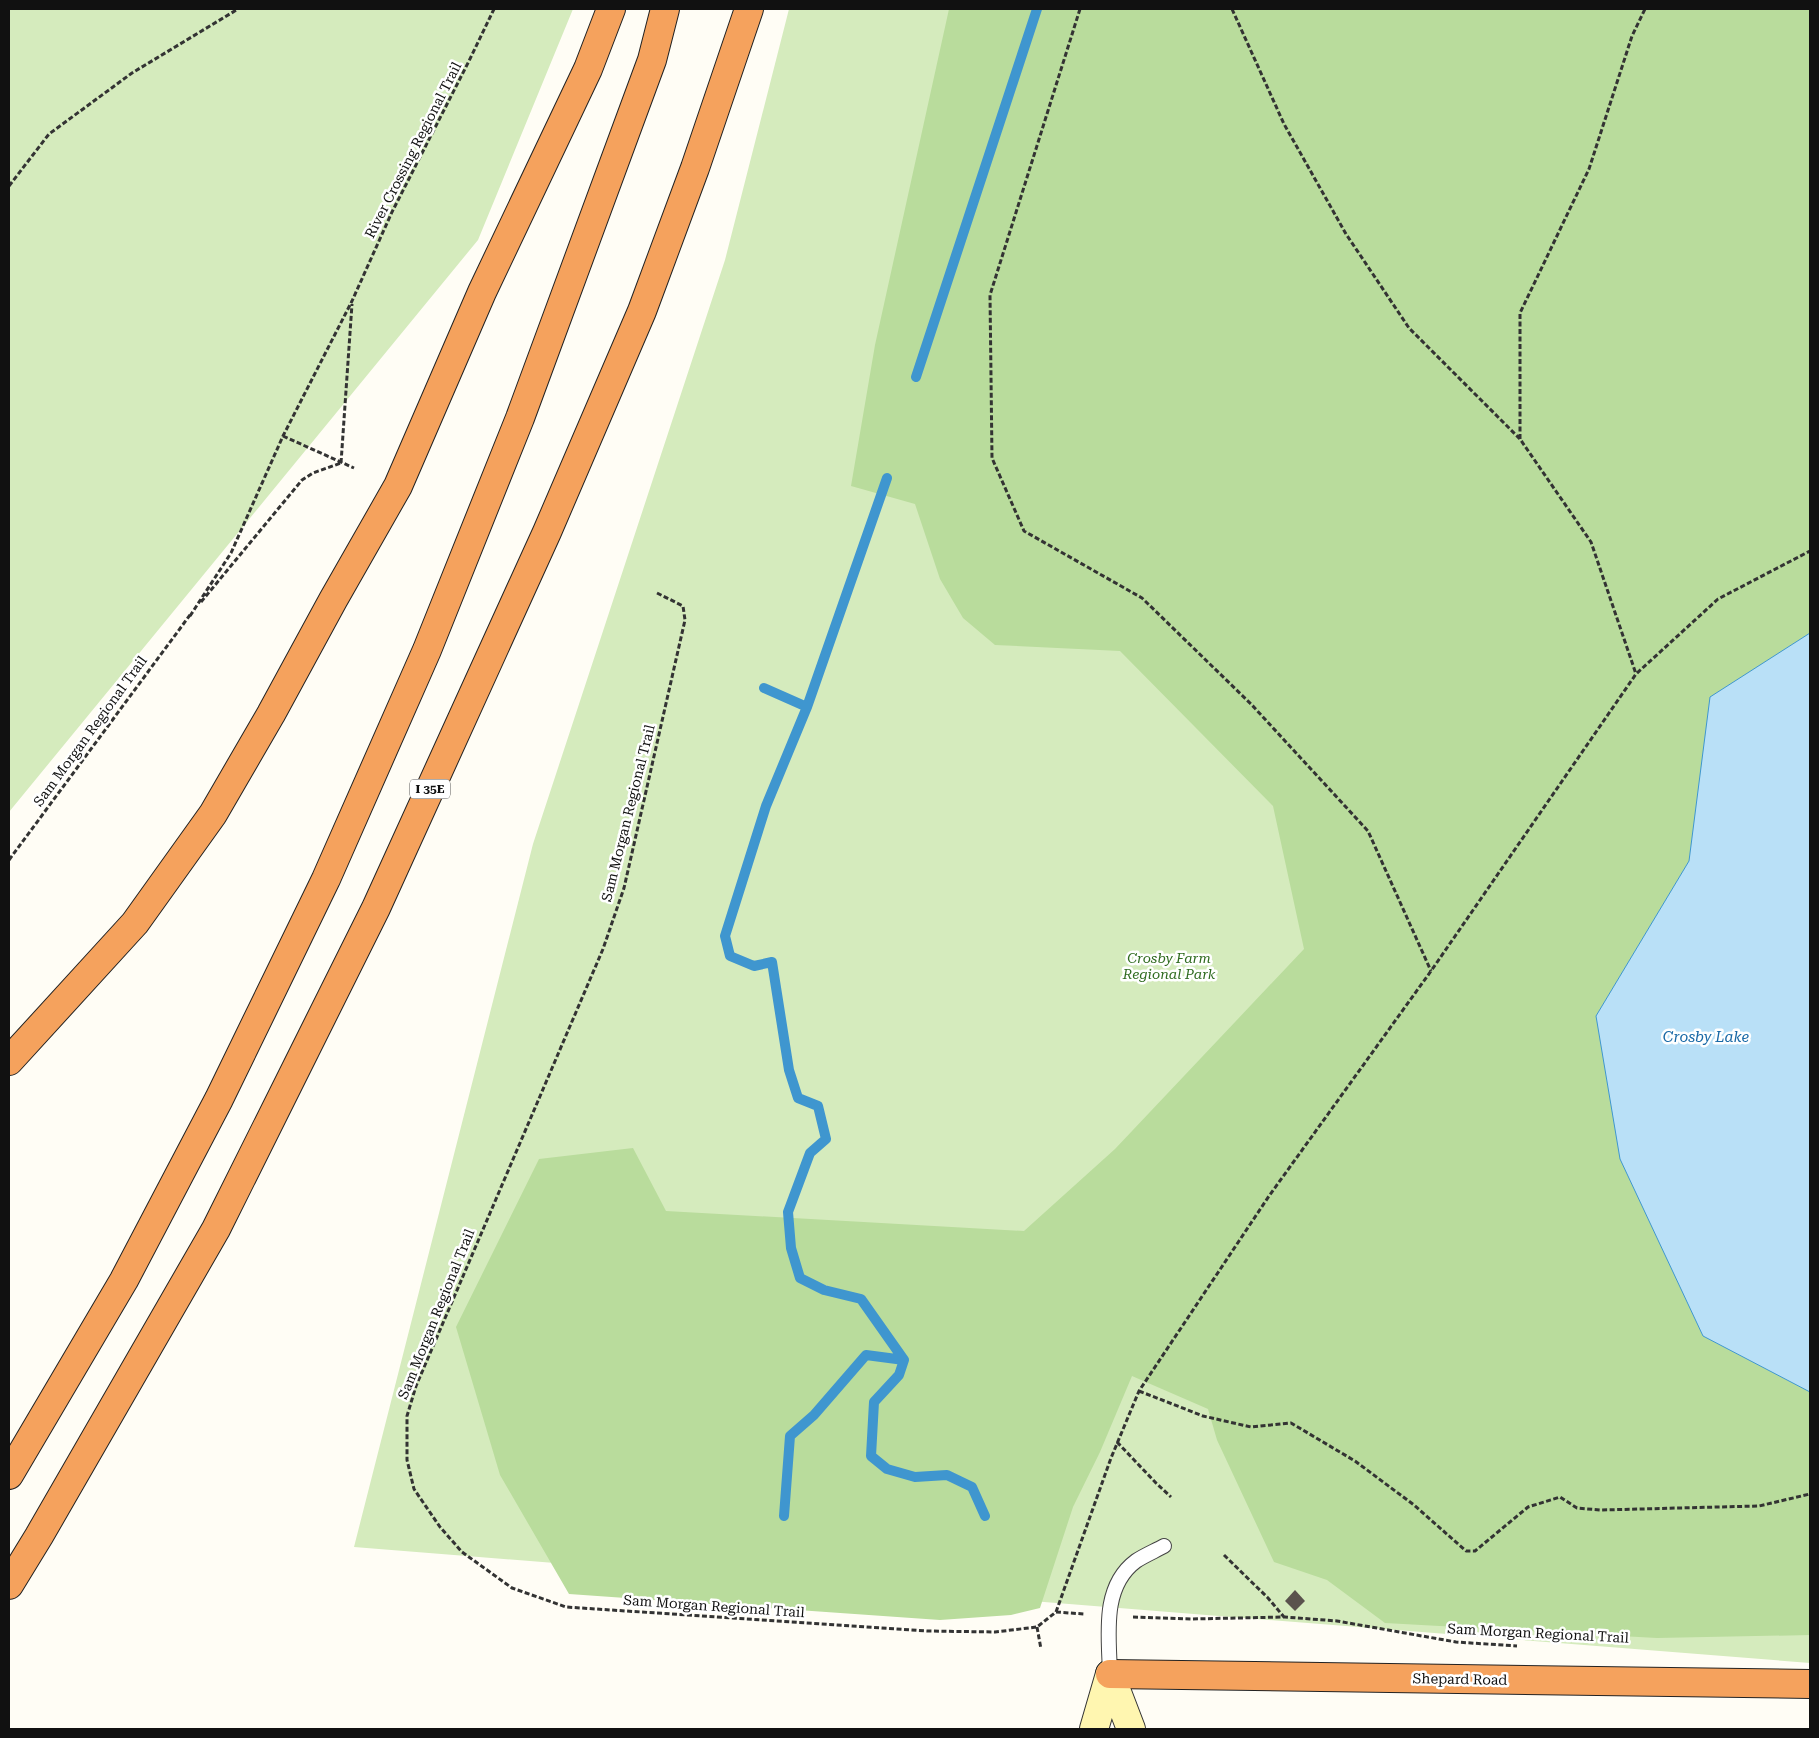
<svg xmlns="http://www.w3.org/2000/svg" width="1819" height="1738" font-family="'Roboto Serif',serif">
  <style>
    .green { fill: #d5ebbd }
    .forest { fill: #b9dc9c }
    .water { fill: #b9e0f7; stroke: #3f96cf }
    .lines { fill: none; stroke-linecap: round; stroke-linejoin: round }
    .stream { stroke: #3f96cf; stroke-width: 10 }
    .building { fill: #5a524d }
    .lane-casing { stroke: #444; stroke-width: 16 }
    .secondary-casing { stroke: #333; stroke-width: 30 }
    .highway-casing { stroke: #222; stroke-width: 30 }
    .path { stroke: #333; stroke-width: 3; stroke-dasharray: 5 2.5; stroke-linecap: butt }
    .lane { stroke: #fff; stroke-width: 14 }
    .secondary { stroke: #fff6b0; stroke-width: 28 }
    .highway { stroke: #f5a25d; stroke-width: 28 }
    .labels { text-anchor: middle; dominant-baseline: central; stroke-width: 5; stroke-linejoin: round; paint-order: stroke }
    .shield { fill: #fff; stroke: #585858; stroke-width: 1 }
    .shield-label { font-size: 12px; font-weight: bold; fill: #111 }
    .street-label { font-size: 14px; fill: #111; stroke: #fff }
    .park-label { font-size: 14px; font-style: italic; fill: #2f6b1f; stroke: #fff }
    .water-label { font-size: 15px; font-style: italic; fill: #1768a6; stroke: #fff }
  </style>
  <rect width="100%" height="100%" fill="#fffdf5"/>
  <path class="green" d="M 9,9 L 573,9 L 478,240 L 9,812 Z
    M 789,9 L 1810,9 L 1810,1663 L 354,1547 L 533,844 L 725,260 Z"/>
  <path class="forest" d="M 949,9 L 1810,9 L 1810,633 L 1711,697 L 1689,861 L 1596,1016 L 1703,1336 L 1810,1392 L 1810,1635 L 1657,1638 L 1385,1623 L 1327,1580 L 1274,1562 L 1217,1440 L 1208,1409 L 1132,1376 L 1100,1452 L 1073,1507 L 1040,1608 L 1011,1615 L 940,1620 L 569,1594 L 500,1475 L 456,1327 L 539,1159 L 633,1148 L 666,1211 L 1024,1231 L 1115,1149 L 1304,949 L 1273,806 L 1120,651 L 995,645 L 963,618 L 940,579 L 915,504 L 851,486 L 875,345 Z"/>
  <path class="water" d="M 1810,633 L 1810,1392 L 1703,1336 L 1620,1159 L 1596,1016 L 1689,861 L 1710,697 Z"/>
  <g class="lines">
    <path class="stream" d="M 916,377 L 1037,9
      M 887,478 L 807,707 L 766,806 L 725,936 L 730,956 L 754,966 L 772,962 L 789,1070 L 798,1098 L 818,1106 L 826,1139 L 810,1153 L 788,1212 L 791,1248 L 800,1278 L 824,1290 L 861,1299 L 904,1360 L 899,1375 L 874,1402 L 871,1456 L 887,1469 L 915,1477 L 947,1475 L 972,1487 L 985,1516
      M 764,688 L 807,707
      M 784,1516 L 790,1436 L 814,1415 L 866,1355 L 904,1360"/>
  </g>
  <path class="building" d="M 1295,1590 L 1305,1601 L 1295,1611 L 1285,1601 Z"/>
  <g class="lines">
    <g class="lane-casing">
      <path id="lane" d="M 1110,1674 C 1109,1636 1101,1587 1136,1561 C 1145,1555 1155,1551 1164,1546"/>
    </g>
    <g class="secondary-casing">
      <path id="secondary" d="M 1110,1674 L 1131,1729
        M 1094,1729 L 1110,1674"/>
    </g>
    <g class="highway-casing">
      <path id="highway" d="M 9,1061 L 135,923 L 213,814 L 271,714 L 333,600 L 398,486 L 482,292 L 588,69 L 611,9
        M 9,1475 L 124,1280 L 219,1099 L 326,879 L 427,650 L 520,418 L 652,60 L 665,9
        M 9,1585 L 39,1536 L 216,1229 L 376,908 L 547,532 L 642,311 L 695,168 L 749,9
        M 1110,1674 L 1810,1684"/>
    </g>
    <path class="path" d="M 1080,9 L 990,295 L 992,458 L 1024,531 L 1142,598 L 1251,704 L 1368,831 L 1431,971
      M 1232,9 L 1284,124 L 1346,234 L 1409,328 L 1520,439 L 1591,542 L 1636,674
      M 9,186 L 49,134 L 132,73 L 238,9
      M 283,436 L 354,468
      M 1520,439 L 1520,313 L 1589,169 L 1632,36 L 1645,9
      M 341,463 L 352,304
      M 657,593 L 683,606 L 685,620 L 624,888 L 603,949 L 416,1386 L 407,1416 L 407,1460 L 414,1489 L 440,1527 L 462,1552 L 512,1588 L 566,1607 L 928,1631 L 995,1632 L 1037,1627 L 1056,1612 L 1084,1614
      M 201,602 L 302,480 L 313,473 L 341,463
      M 190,616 L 231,553 L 283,436 L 352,301 L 392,212 L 469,61 L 494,9
      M 9,860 L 190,615
      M 1139,1391 L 1203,1416 L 1251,1427 L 1291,1423 L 1355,1461 L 1414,1505 L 1466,1551 L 1475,1551 L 1528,1507 L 1560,1497 L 1577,1508 L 1600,1510 L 1759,1506 L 1810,1494
      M 1117,1442 L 1156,1483 L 1171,1497
      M 1224,1555 L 1268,1598 L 1284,1617
      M 1056,1612 L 1111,1458 L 1139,1391 L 1269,1196 L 1431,971 L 1636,674 L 1718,599 L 1810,551
      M 1133,1617 L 1191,1619 L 1285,1617 L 1337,1621 L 1456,1642 L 1517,1646
      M 1037,1627 L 1041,1649"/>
    <use href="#lane" class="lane"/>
    <use href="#secondary" class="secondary"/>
    <use href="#highway" class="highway"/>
  </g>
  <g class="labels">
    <rect class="shield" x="410" y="779.5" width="40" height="19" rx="4"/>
    <g class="shield-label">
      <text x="430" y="789">I 35E</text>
    </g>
    <g class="street-label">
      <text transform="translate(413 150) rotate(-63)">River Crossing Regional Trail</text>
      <text transform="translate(90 731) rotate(-54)">Sam Morgan Regional Trail</text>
      <text transform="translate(628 813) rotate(-76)">Sam Morgan Regional Trail</text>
      <text transform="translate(436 1314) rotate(-68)">Sam Morgan Regional Trail</text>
      <text transform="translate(714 1606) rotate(4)">Sam Morgan Regional Trail</text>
      <text transform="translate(1538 1633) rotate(3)">Sam Morgan Regional Trail</text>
      <text transform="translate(1460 1679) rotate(1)">Shepard Road</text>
    </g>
    <g class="park-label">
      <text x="1169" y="958">Crosby Farm<tspan x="1169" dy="16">Regional Park</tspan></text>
    </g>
    <g class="water-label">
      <text x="1706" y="1037">Crosby Lake</text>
    </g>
  </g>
  <rect width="1819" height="1738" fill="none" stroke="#111111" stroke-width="20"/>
</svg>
